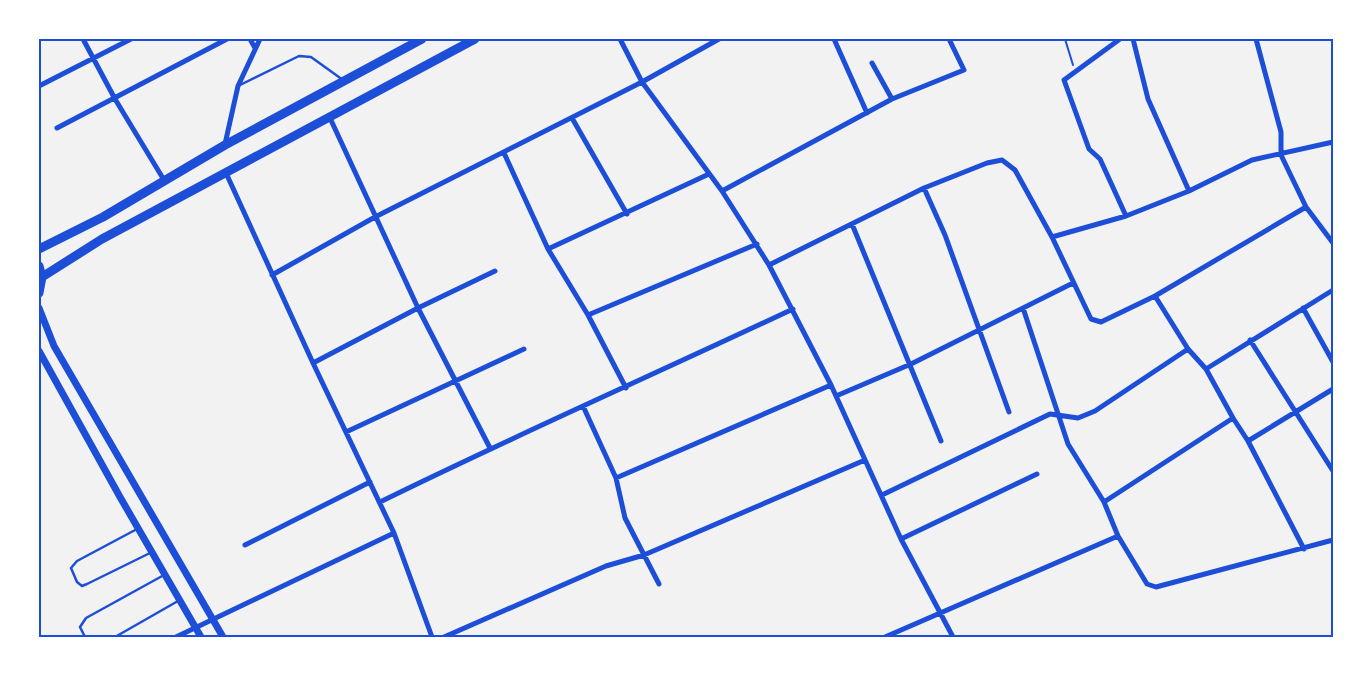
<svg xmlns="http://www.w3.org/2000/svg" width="1372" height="676" font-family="'DejaVu Sans',sans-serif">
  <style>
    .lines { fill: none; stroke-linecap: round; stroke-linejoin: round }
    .path { stroke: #1d4ed8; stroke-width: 2 }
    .service { stroke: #1d4ed8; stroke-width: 2.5 }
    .minor { stroke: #1d4ed8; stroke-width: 5 }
    .tertiary { stroke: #1d4ed8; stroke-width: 7 }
    .primary { stroke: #1d4ed8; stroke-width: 9 }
    .neatline { fill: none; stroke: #1d4ed8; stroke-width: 2 }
  </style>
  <rect width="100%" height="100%" fill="#f2f2f2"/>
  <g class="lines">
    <path class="path" d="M 1065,39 L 1073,65"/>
    <path class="service" d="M 240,85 L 299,56 L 311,57 L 343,80
      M 137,529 L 77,561 L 71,568 L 77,582 L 82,586 L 87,584 L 150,553
      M 85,637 L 80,627 L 86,618 L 164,575
      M 115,637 L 178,601"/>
    <path class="minor" d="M 83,39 L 115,99 L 164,180
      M 250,39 L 255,48
      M 620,39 L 642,82 L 722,191 L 769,265 L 831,385 L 901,539 L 953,637
      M 834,39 L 867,113
      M 1120,39 L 1064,80 L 1089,149 L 1100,159 L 1126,216
      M 1133,39 L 1148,99 L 1189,191
      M 1256,39 L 1281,132 L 1281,155 L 1306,207 L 1333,243
      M 872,63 L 892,99
      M 39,86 L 131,39
      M 330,118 L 418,308 L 490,448
      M 572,118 L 627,214
      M 57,128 L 227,39
      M 225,144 L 238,86 L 260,39
      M 504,153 L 548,249 L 588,315 L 626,388
      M 226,173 L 313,363 L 394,533 L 432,637
      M 924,188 L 945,235 L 1009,412
      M 722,191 L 892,99 L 964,70 L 949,39
      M 852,224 L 941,441
      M 1052,237 L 1126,216 L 1189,191 L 1252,160 L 1333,142
      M 548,249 L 709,174
      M 769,265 L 924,188 L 987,163 L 1002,160 L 1015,170 L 1052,237 L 1091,319 L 1101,322 L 1155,296 L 1306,207
      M 272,275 L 375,217 L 642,82 L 719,39
      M 1155,296 L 1188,349 L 1206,369 L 1233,418 L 1248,441 L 1304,549
      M 1023,308 L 1068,444 L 1104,502 L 1118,536 L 1147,584 L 1156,587 L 1333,540
      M 1303,308 L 1333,362
      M 588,315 L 757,244
      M 1250,340 L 1333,471
      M 313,363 L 418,308 L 495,271
      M 1206,369 L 1333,290
      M 836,396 L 911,364 L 1073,283
      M 583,406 L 616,478 L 625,518 L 659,584
      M 346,432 L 524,349
      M 1248,441 L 1333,389
      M 616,478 L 831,385
      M 882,495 L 1050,414 L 1078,418 L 1095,411 L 1188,349
      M 380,502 C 516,435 655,374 793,309
      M 1104,502 L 1233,418
      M 901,539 L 1037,474
      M 245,545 L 370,482
      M 176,637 L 394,533
      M 444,637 L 606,566 L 644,555 L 865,460
      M 885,637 L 1118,536"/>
    <path class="tertiary" d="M 39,308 L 54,346 L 223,637
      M 39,351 L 120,497 L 201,637"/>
    <path class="primary" d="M 39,249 L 103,217 L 225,145 L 422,39
      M 39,266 L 42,277 L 39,293
      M 42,277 L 102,239 L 475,39"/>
  </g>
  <rect width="1372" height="676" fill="none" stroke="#ffffff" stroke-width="80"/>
  <rect x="40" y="40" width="1292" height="596" class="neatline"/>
</svg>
